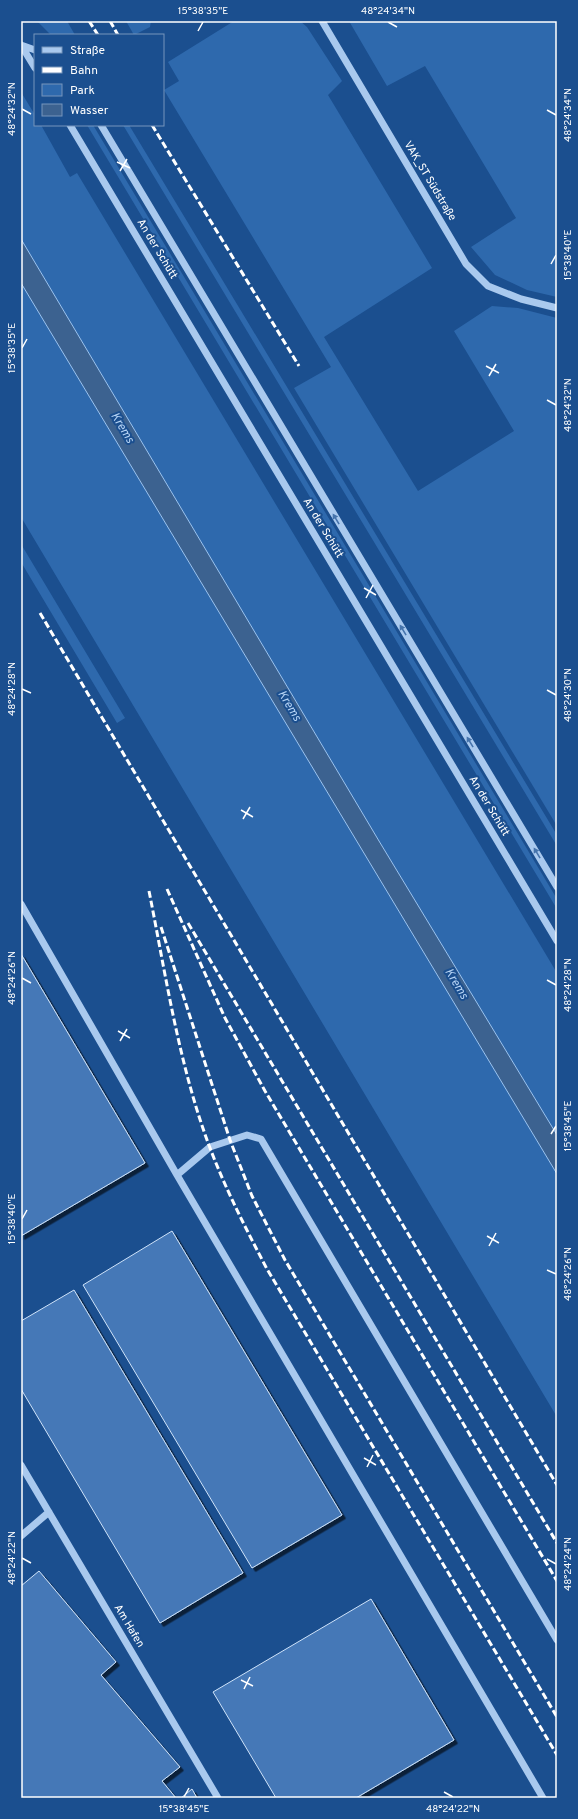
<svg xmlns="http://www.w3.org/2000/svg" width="578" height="1819" font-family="Overpass,sans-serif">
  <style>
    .green { fill: #2e69ad }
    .water { fill: #3c6290; stroke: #9cc4f0 }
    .building { fill: #4478b7; stroke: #cfe3fa; filter: url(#shadow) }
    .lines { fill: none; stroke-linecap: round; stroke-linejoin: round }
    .minor { stroke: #a9c9ee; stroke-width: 7 }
    .rail { stroke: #fff; stroke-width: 3; stroke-dasharray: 7 3; stroke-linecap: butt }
    .oneway { fill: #4674ac }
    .ticks { fill: none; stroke: #fff; stroke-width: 1.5 }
    .labels { text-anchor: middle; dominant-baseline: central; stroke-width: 4; stroke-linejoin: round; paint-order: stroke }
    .street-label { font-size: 11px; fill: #fff; stroke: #1b4f8f }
    .water-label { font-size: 12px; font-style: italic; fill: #b5d3f5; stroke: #1b4f8f }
    .neatline { fill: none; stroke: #fff; stroke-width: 1.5 }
    .ticks-label { font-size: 10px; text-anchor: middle; fill: #fff }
  </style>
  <defs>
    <filter id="shadow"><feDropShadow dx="3.5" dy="3.5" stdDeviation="0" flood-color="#0009"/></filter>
  </defs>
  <rect width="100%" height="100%" fill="#1b4f8f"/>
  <path class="green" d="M 37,21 L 67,21 L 75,35 L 51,35 Z
    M 126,21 L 151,21 L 150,27 L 134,35 Z
    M 234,21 L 300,21 L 307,27 L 342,81 L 328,95 L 432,268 L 324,337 L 418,491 L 514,431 L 454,331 L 492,306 L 518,308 L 557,318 L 557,826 L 294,388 L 331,367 L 164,90 L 179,81 L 168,62 Z
    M 349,21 L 557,21 L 557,297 L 527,290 L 495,275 L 471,247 L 516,218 L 425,66 L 387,86 Z
    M 21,92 L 35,115 L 35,125 L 41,125 L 70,177 L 77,173 L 557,973 L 557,1135 L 379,841 L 21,239 Z
    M 87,125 L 93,125 L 557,899 L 557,909 Z
    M 123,125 L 129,125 L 557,835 L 557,846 Z
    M 21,283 L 557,1174 L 557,1417 L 21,517 Z
    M 21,544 L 125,718 L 117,723 L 21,562 Z"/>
  <path class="water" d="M 21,239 L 379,841 L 557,1135 L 557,1174 L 21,283 Z"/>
  <path class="building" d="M 21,954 L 145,1163 L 21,1236 Z
    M 172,1231 L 342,1515 L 252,1568 L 83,1285 Z
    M 74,1290 L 243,1573 L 160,1623 L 21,1389 L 21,1321 Z
    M 39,1571 L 116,1662 L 101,1675 L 180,1767 L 162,1781 L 176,1798 L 21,1798 L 21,1586 Z
    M 371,1599 L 454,1740 L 356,1798 L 276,1798 L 213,1692 Z
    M 192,1789 L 197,1798 L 181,1798 Z"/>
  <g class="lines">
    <path class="minor" d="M 322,21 L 466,264 L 488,286 L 521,299 L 557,308
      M 21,45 L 35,68
      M 21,45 L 35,50
      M 70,125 L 557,941
      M 101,125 L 557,887
      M 21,904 L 177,1175
      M 21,1465 L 218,1798
      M 21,1536 L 49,1512
      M 543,1798 L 177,1175 L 210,1147 L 247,1135 L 261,1139 L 557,1640"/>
    <path class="rail" d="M 89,21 L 98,35
      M 110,21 L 118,35
      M 152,125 L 299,366
      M 40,613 L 557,1485
      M 167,889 L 225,1018 L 265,1091 L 557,1581
      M 149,891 C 166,976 179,1066 210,1148 C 226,1190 246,1229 267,1269 L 557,1755
      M 188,923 L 557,1543
      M 161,927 L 230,1140 L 252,1196 L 285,1260 L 557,1717"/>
  </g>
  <defs><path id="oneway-solid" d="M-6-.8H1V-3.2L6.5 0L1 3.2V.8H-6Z"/></defs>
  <g class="oneway">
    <use href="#oneway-solid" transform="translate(336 519) rotate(-121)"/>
    <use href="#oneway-solid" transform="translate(403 630) rotate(-121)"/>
    <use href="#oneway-solid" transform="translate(470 742) rotate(-121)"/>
    <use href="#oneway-solid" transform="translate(537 853) rotate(-121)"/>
  </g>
  <path class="ticks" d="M 388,22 L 397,27M 198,31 L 203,22M 22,109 L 31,114M 547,110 L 556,115M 117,162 L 130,168M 120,171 L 127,159M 551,264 L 556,255M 22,348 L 27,339M 486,366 L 499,373M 489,376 L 496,364M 547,400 L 556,405M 364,588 L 376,595M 366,598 L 373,585M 22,689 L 31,693M 547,690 L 556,695M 241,810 L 253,817M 243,819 L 250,807M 22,978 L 31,983M 547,980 L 556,985M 118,1031 L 130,1038M 120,1041 L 127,1029M 551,1134 L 556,1126M 22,1219 L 27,1210M 487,1236 L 499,1243M 489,1246 L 496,1233M 547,1270 L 556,1274M 364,1458 L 376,1465M 367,1467 L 373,1455M 22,1558 L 31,1563M 547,1559 L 556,1564M 241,1680 L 253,1686M 244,1689 L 250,1677M 444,1792 L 453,1797M 184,1797 L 189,1788"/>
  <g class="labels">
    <g class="street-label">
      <text transform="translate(430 181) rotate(59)">VAK_ST Südstraße</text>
      <text transform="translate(157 249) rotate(59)">An der Schütt</text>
      <text transform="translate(323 528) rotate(59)">An der Schütt</text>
      <text transform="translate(489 806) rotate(59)">An der Schütt</text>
      <text transform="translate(129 1626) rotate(59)">Am Hafen</text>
    </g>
    <g class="water-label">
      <text transform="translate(122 428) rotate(59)">Krems</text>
      <text transform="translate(289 706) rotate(59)">Krems</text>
      <text transform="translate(456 984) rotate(59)">Krems</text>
    </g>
  </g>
  <rect width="578" height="1819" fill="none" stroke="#1b4f8f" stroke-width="44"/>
  <rect x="34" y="34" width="130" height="92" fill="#1b4f8f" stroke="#7695bc"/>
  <rect x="42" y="47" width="20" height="6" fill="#a9c9ee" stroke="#7695bc"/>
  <text x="70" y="54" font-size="12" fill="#ffffff">Straße</text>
  <rect x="42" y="67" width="20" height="6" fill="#ffffff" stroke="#7695bc"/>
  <text x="70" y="74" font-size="12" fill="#ffffff">Bahn</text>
  <rect x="42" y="84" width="20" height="12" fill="#2e69ad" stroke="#7695bc"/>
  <text x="70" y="94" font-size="12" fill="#ffffff">Park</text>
  <rect x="42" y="104" width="20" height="12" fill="#3c6290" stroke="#7695bc"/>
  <text x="70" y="114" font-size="12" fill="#ffffff">Wasser</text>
  <rect x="22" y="22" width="534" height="1775" class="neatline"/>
  <g class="ticks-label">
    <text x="203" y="14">15°38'35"E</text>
    <text x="388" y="14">48°24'34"N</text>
    <text transform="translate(11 109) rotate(-90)" y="4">48°24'32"N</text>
    <text transform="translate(567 115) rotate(-90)" y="4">48°24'34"N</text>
    <text transform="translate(567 255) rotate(-90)" y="4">15°38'40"E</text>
    <text transform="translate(11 348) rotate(-90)" y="4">15°38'35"E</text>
    <text transform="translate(567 405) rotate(-90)" y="4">48°24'32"N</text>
    <text transform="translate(11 689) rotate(-90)" y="4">48°24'28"N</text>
    <text transform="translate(567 695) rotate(-90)" y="4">48°24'30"N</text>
    <text transform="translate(11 978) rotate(-90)" y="4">48°24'26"N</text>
    <text transform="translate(567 985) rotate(-90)" y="4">48°24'28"N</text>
    <text transform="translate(567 1126) rotate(-90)" y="4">15°38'45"E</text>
    <text transform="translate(11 1219) rotate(-90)" y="4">15°38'40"E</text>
    <text transform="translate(567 1274) rotate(-90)" y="4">48°24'26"N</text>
    <text transform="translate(11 1558) rotate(-90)" y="4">48°24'22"N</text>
    <text transform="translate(567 1564) rotate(-90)" y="4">48°24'24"N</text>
    <text x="184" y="1812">15°38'45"E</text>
    <text x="453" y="1812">48°24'22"N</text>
  </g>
</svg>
